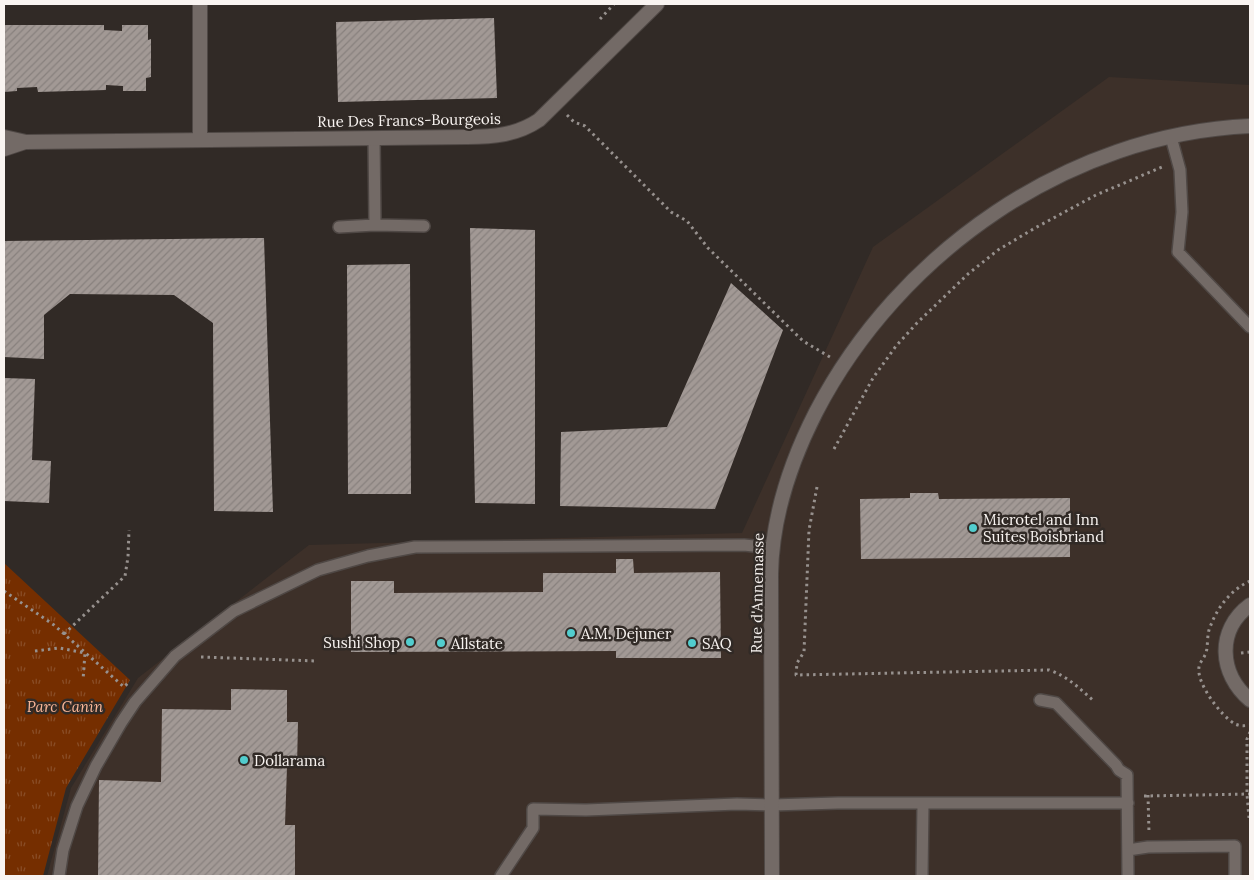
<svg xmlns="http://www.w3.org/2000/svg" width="1254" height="880" font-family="Lora,serif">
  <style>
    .built { fill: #3d3029 }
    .park { fill: url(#park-tufts) }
    .building { fill: url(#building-hatch) }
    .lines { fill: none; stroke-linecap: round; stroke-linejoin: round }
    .service-casing { stroke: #4f4845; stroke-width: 14 }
    .minor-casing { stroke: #4f4845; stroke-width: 16 }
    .path { stroke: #97918e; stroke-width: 3; stroke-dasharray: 2.5 4; stroke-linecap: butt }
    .service { stroke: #736a66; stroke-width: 11 }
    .minor { stroke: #736a66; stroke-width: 14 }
    .poi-dot { fill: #52cdce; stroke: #312a26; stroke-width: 2 }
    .labels { text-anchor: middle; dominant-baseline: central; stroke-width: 5; stroke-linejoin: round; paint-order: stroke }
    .street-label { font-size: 15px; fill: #f9f4f1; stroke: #312a26 }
    .poi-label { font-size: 15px; fill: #f9f4f1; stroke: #312a26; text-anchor: start }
    .park-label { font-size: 15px; font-style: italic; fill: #fab798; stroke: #312a26 }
  </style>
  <defs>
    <pattern id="park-tufts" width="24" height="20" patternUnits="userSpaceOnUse" patternTransform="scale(1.25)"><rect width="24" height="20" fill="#752e00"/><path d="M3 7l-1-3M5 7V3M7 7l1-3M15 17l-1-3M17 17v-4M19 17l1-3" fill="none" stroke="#894d26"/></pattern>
    <pattern id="building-hatch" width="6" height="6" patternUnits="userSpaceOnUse" patternTransform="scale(1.25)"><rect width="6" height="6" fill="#a29995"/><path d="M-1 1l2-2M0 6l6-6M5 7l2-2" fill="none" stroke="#88817e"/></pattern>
  </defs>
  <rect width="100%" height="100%" fill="#312a26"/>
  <path class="built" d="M 1109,77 L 1250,85 L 1250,876 L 47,876 L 71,788 L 138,678 L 309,545 L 742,533 L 873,247 Z"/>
  <path class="park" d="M 4,563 L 130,680 L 66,788 L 43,876 L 4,876 Z"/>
  <path class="building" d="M 494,18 L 497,98 L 338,102 L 336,22 Z
    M 4,25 L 104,25 L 104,30 L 122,31 L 122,25 L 148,25 L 148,40 L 151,39 L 151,77 L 146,78 L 146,91 L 123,91 L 123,86 L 106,85 L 106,90 L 38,92 L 37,87 L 17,88 L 17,91 L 4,92 Z
    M 470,228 L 535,230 L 535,504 L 475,503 Z
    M 264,238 L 273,512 L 214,511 L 213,323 L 174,295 L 70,294 L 44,315 L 44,359 L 4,357 L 4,241 Z
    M 410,264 L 411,494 L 348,494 L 347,265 Z
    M 731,283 L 783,330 L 715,509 L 560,506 L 561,432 L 667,427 Z
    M 4,378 L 35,379 L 32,460 L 51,461 L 49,503 L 4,501 Z
    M 910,493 L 938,493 L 939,499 L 1070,498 L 1070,557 L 861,559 L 860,499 L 910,498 Z
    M 616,559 L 633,559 L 634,573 L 720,572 L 721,658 L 616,658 L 616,651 L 351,652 L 351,581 L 394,581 L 394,593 L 543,592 L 543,573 L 616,573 Z
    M 231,689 L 287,690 L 287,722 L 298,722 L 297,767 L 287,767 L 285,825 L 295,825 L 295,876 L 98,876 L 99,780 L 161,782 L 162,709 L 231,710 Z"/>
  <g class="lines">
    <g class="service-casing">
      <path id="service" d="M 1171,137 L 1180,170 L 1182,212 L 1178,252 L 1250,327
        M 374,138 L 375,225
        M 339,227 L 375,225 L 424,226
        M 1040,700 L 1056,703 L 1116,765 L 1119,770 L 1127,775 L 1128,876
        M 1128,850 L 1148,847 L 1235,846 L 1235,876
        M 59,876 L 63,850 L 77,806 L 96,766 L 121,723 L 135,702 L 175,656 L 234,611 L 318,570 L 368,556 L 415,547 L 744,545 L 772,548
        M 501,876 L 533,828 L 533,809 L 586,810 L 737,804 L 772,805 L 838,803 L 1128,803
        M 922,876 L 923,804"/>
    </g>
    <g class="minor-casing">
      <path id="minor" d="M 200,4 L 200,139
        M 4,137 L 26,142 L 467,137 C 493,137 517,135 539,120 L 657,4
        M 4,149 L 25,142
        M 1250,605 C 1216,630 1219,674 1250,700
        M 772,876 L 771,574 C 772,516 790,463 816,412 C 899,252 1069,134 1250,126"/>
    </g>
    <path class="path" d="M 600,19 L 614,4
      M 567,115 L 574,122 L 585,126 L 671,212 L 687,221 L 708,248 L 803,341 L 830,357
      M 834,449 L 873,378 L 896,346 L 917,323 L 968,274 L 998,250 L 1035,228 L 1096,195 L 1162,167
      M 817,487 L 809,530 L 804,652 L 797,663 L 796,675 L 1049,670 C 1069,677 1080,689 1095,702
      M 1250,581 C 1230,590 1216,609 1209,630 C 1207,637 1208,646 1206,653 C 1204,658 1200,662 1199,667 C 1196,683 1221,716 1235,724 C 1240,726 1245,726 1250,725
      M 4,591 L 54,625 L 124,687 L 128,683
      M 64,634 L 125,576 L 128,557 L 129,530
      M 35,651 L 59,648 L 85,653 L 83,680
      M 1241,653 L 1250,652
      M 201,657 L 317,661
      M 1148,795 L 1149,833
      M 1144,796 L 1250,794
      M 1249,818 L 1247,794 L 1247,739 L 1250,732"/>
    <use href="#service" class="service"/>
    <use href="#minor" class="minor"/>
  </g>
  <g class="poi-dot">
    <circle cx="973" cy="528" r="5"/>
    <circle cx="571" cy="633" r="5"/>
    <circle cx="410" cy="642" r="5"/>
    <circle cx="441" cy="643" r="5"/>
    <circle cx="692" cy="643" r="5"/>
    <circle cx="244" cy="760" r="5"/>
  </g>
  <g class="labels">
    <g class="street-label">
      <text transform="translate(409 120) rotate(-1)">Rue Des Francs-Bourgeois</text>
      <text transform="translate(757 593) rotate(-89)">Rue d'Annemasse</text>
    </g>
    <g class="poi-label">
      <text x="983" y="519">Microtel and Inn<tspan x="983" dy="17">Suites Boisbriand</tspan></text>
      <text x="581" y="633">A.M. Dejuner</text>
      <text x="400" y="642" text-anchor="end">Sushi Shop</text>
      <text x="451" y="643">Allstate</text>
      <text x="702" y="643">SAQ</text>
      <text x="254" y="760">Dollarama</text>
    </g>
    <g class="park-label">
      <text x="65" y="706">Parc Canin</text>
    </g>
  </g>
  <rect width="1254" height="880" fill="none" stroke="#f9f4f1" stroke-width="10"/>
</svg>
